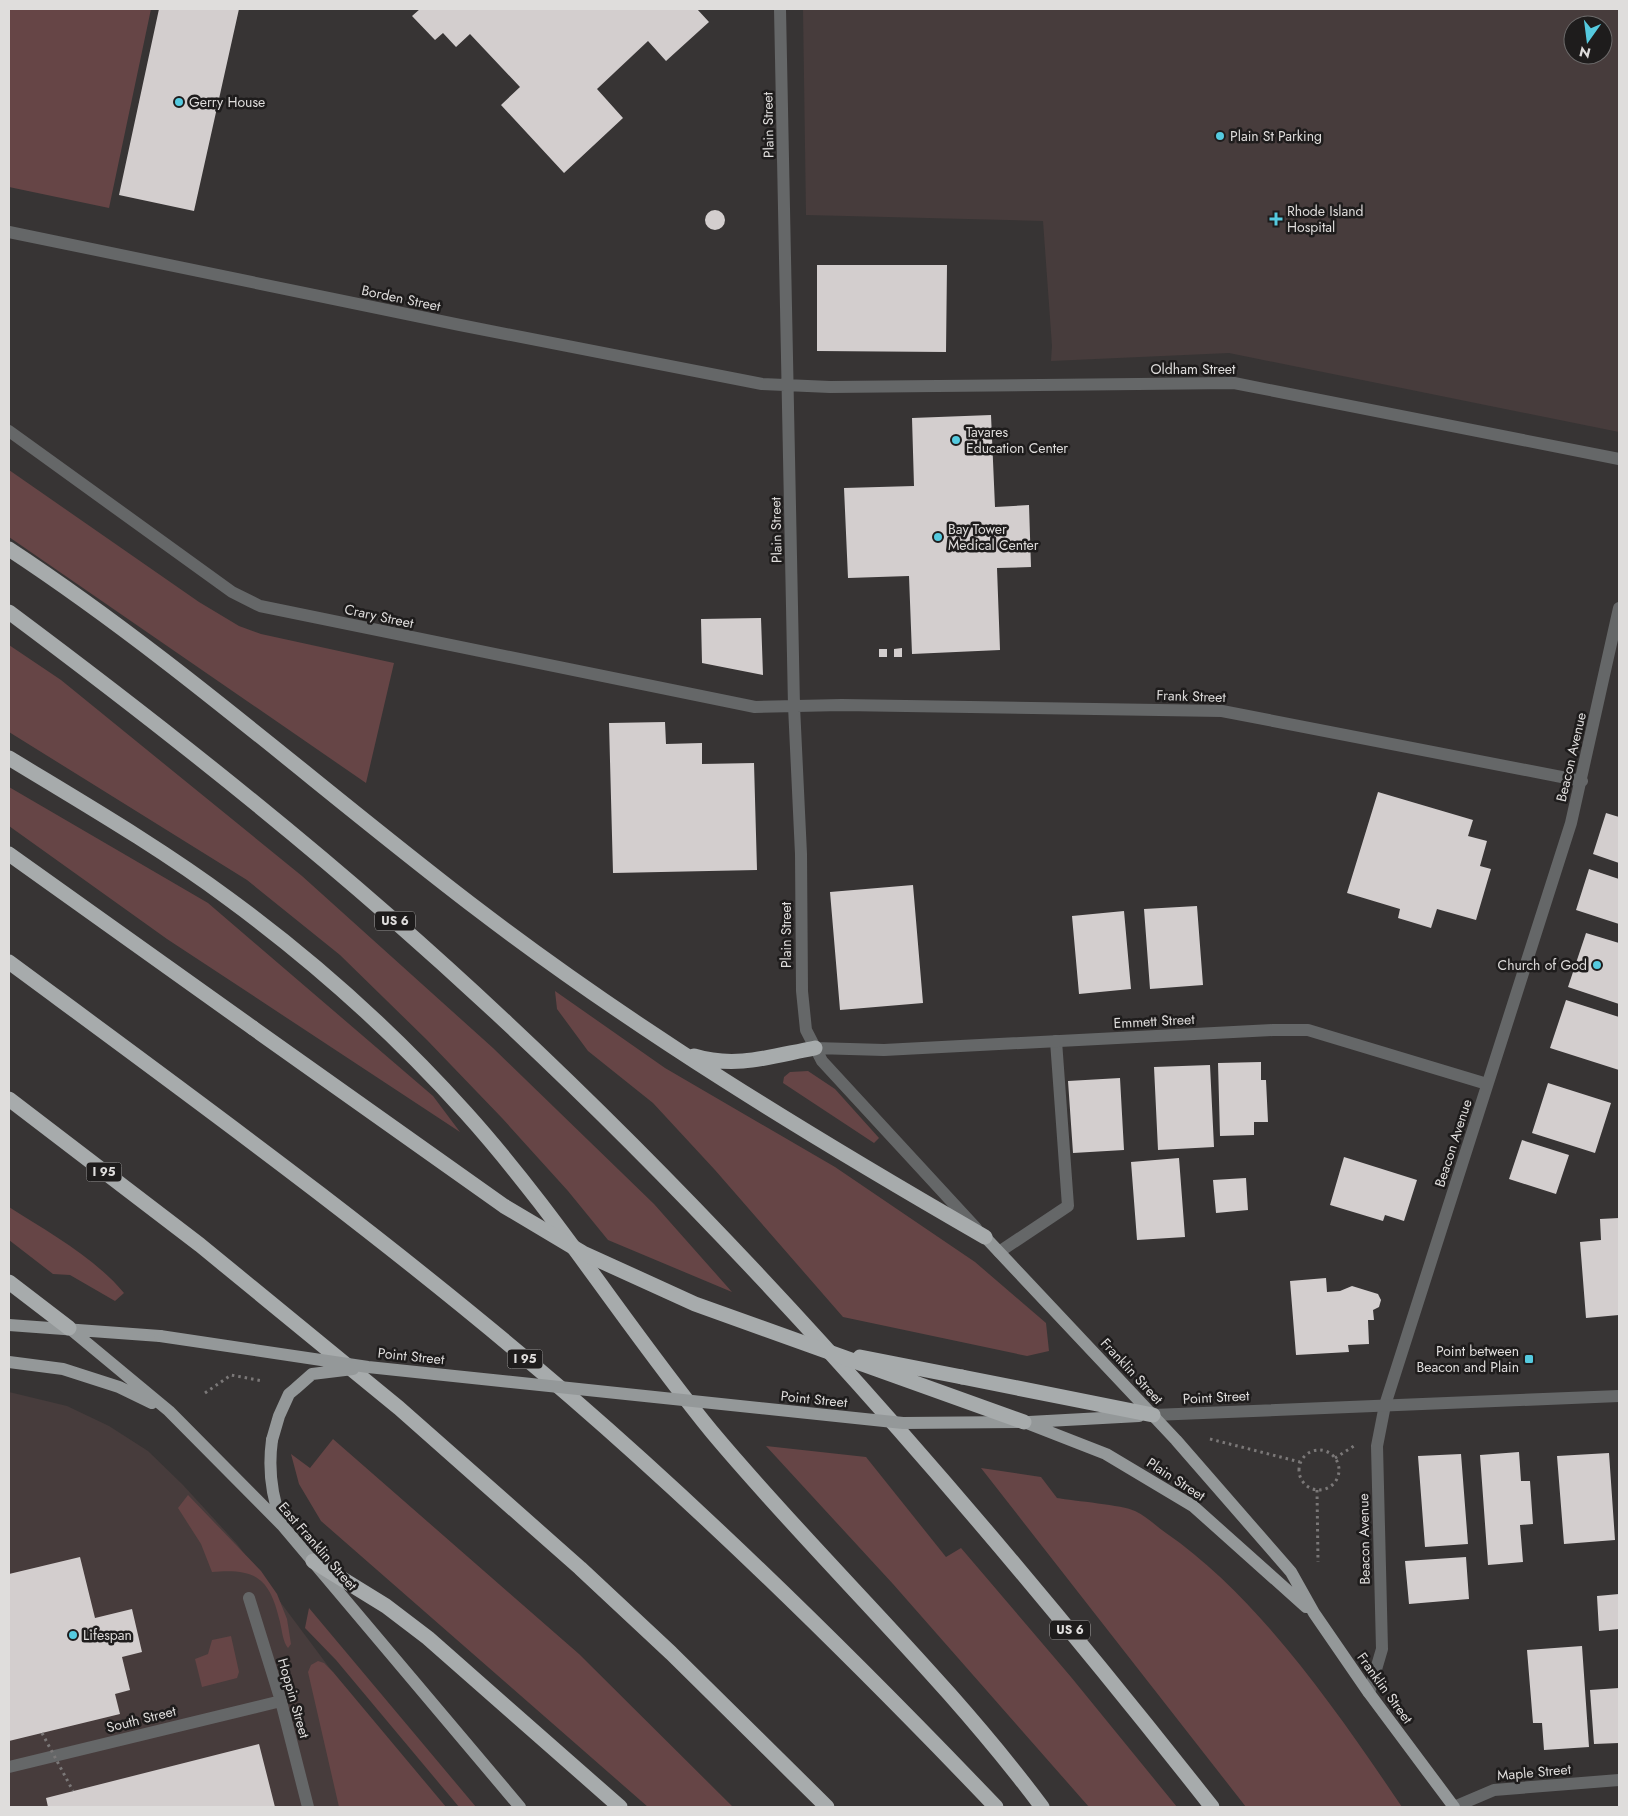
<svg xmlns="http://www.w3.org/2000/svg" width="1628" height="1816" font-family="Jost,sans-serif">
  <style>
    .built { fill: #473c3c; fill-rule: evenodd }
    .green { fill: #664546 }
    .building { fill: #d3cece }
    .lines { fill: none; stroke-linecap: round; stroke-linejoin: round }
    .path { stroke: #7b7878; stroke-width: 3; stroke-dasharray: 2.5 4; stroke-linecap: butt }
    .service { stroke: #656768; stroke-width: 12 }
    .minor { stroke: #656768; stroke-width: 12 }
    .tertiary { stroke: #656768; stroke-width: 12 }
    .primary { stroke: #949899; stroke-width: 12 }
    .motorway { stroke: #a7abac; stroke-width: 15 }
    .path-bridge { stroke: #7b7878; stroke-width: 3; stroke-dasharray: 2.5 4; stroke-linecap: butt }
    .primary-bridge { stroke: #949899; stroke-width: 12 }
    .motorway-bridge { stroke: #a7abac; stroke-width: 15 }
    .poi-dot { fill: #55cadf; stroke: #1e1c1c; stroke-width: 2 }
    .labels { text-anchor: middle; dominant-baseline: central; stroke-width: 5; stroke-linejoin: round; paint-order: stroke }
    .shield { fill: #1e1c1c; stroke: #a5a3a2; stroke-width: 1 }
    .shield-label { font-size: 12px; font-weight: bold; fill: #dfdddc }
    .poi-label { font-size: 14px; fill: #dfdddc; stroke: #1e1c1c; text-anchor: start }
    .street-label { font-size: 14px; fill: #dfdddc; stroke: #1e1c1c }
  </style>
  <rect width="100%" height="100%" fill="#373434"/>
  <path class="built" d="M 803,9 L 1619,9 L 1619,432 L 1229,353 L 1051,361 L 1052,346 L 1043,221 L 806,215 ZM 1573,25 L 1603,25 L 1603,55 L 1573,55 Z
    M 9,1392 L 67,1406 L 109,1426 L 148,1451 L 183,1485 L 237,1544 L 343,1686 L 442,1807 L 9,1807 Z"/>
  <path class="green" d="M 9,9 L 151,9 L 109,208 L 9,187 Z
    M 9,470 L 199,602 L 239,626 L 261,634 L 394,663 L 366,783 L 9,537 Z
    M 9,645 L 61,680 L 302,876 L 493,1048 L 654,1204 L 732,1292 L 608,1240 L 568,1191 L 502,1118 L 427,1040 L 340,955 L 247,880 L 9,732 Z
    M 9,787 L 208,903 L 433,1096 L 460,1132 L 167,939 L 9,826 Z
    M 555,991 L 665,1068 L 835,1167 L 975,1262 L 1046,1323 L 1049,1351 L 1027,1356 L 843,1317 L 715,1170 L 653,1103 L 588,1051 L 557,1009 Z
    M 808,1071 L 835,1089 L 879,1138 L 874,1143 L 783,1083 L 784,1077 L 790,1072 Z
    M 9,1207 C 48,1232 94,1257 124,1293 L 115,1301 L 70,1275 L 53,1274 L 9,1240 Z
    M 333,1439 L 579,1654 L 733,1807 L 648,1807 L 321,1521 L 299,1484 L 291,1454 L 310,1468 Z
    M 766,1446 L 866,1457 L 946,1557 L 961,1548 L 1071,1677 L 1177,1807 L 1089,1807 L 893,1584 Z
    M 981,1468 L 1041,1477 L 1057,1498 C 1074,1501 1123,1505 1135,1511 C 1146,1516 1156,1526 1166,1533 C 1259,1597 1339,1714 1402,1807 L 1246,1807 Z
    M 188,1495 L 261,1571 L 277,1594 L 287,1619 L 291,1644 L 288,1648 C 283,1642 282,1631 280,1622 C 270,1579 257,1568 212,1572 L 201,1544 L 178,1508 Z
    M 309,1608 L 476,1807 L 459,1807 L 336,1660 L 305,1628 Z
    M 231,1636 L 239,1672 L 237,1678 L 202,1687 L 195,1659 L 208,1654 L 212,1640 Z
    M 318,1661 L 324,1663 L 333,1672 L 446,1807 L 339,1807 L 308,1672 L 311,1665 Z"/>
  <path class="building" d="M 159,9 L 239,9 L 194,211 L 119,195 Z
    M 420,9 L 697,9 L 709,22 L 666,61 L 648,41 L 597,89 L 623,118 L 564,173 L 501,105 L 520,87 L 470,34 L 456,47 L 443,33 L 435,40 L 412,16 Z
    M705 220a10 10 0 1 1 20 0a10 10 0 1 1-20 0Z
    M 817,265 L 947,265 L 946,352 L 817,351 Z
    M 991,415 L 995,507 L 1029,505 L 1031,567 L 997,568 L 1000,650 L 912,654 L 909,576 L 848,578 L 844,488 L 914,486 L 912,418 Z
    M 761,618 L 763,675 L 702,663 L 701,619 Z
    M 902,648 L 902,657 L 894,657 L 894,649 Z
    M 879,649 L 887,649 L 887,657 L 879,657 Z
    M 665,722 L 666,744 L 702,743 L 702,764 L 754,763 L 757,870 L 613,873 L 609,723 Z
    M 1378,792 L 1473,820 L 1468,836 L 1487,841 L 1480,866 L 1491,869 L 1476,920 L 1437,909 L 1431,928 L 1398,918 L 1400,909 L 1347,893 Z
    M 1606,813 L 1619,817 L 1619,863 L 1593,854 Z
    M 1589,869 L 1619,879 L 1619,924 L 1576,910 Z
    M 913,885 L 923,1003 L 840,1010 L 830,892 Z
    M 1197,906 L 1203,985 L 1150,989 L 1144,909 Z
    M 1124,911 L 1131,989 L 1079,994 L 1072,916 Z
    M 1586,933 L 1619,943 L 1619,1004 L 1568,987 Z
    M 1566,1000 L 1619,1017 L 1619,1070 L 1550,1048 Z
    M 1261,1062 L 1261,1080 L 1266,1080 L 1268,1122 L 1254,1122 L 1254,1135 L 1220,1136 L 1218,1063 Z
    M 1210,1065 L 1214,1147 L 1158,1150 L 1154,1067 Z
    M 1120,1078 L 1124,1150 L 1073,1153 L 1068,1081 Z
    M 1548,1083 L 1611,1103 L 1595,1153 L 1532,1133 Z
    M 1522,1140 L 1569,1155 L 1556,1194 L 1509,1179 Z
    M 1344,1157 L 1417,1180 L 1404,1221 L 1385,1215 L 1383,1221 L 1330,1205 Z
    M 1179,1158 L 1185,1237 L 1137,1240 L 1131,1162 Z
    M 1246,1178 L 1248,1210 L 1216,1213 L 1213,1180 Z
    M 1619,1218 L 1619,1315 L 1586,1318 L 1580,1242 L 1601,1240 L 1600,1219 Z
    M 1326,1278 L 1327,1292 L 1340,1291 L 1352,1286 L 1378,1294 L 1381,1300 L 1379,1307 L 1373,1310 L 1374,1320 L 1368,1320 L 1369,1344 L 1348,1345 L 1349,1352 L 1296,1355 L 1290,1281 Z
    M 1519,1452 L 1521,1481 L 1530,1481 L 1533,1524 L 1520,1525 L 1523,1562 L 1488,1565 L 1480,1455 Z
    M 1609,1453 L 1615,1540 L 1564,1544 L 1557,1456 Z
    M 1461,1454 L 1468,1544 L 1425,1547 L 1418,1456 Z
    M 80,1557 L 95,1618 L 132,1609 L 142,1652 L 122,1657 L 130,1690 L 115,1694 L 120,1714 L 9,1741 L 9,1574 Z
    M 1466,1557 L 1469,1599 L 1409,1604 L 1405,1561 Z
    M 1619,1594 L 1619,1629 L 1599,1631 L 1597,1596 Z
    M 1582,1646 L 1589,1747 L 1544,1750 L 1542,1723 L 1533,1723 L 1527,1650 Z
    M 1619,1688 L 1619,1743 L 1594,1744 L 1590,1690 Z
    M 259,1744 L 275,1807 L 48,1807 L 46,1798 Z"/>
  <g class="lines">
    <path class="path" d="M 205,1393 L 231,1375 L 263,1381
      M 1210,1439 L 1300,1462
      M1299 1470a20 20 0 1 1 40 0a20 20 0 1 1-40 0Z
      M 1335,1458 L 1354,1446
      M 1317,1490 L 1318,1562"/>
    <path class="service" d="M 999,1252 L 1068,1206 L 1056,1041"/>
    <path class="minor" d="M 780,9 L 794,706 L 801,854 L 802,991 L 806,1030 L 822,1061 L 976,1228
      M 9,232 L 460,325 L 762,384 L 830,387 L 1234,383 L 1619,459
      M 9,431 L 232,592 L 260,606 L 755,707 L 842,705 L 1222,711 L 1582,781
      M 815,1048 L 884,1050 L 1273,1030 L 1308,1030 L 1487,1084
      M 249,1598 L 281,1701 L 308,1807
      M 1369,1693 L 1382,1649 L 1377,1446 L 1385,1405 L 1571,823 L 1619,608
      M 9,1767 L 281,1701
      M 1454,1807 L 1494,1790 L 1619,1780"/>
    <path class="tertiary" d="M 1153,1415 L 1619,1396"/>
    <path class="primary" d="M 985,1237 L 1176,1440 L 1291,1572 L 1314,1613 L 1369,1693 L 1454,1807
      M 9,1325 L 160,1336
      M 69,1328 L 169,1411 L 282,1525 L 520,1807
      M 9,1362 L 63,1369 L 119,1387 L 152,1403
      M 1024,1422 L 1106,1454 L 1193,1506 L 1306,1607
      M 1029,1422 L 1139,1416
      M 272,1440 C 268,1469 271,1494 281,1521"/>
    <path class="motorway" d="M 9,549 C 173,657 320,789 476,908 C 637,1031 810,1136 985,1237
      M 9,612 C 139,709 267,809 389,916 C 694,1183 962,1490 1212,1807
      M 9,758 C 83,803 159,847 229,899 C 315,962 395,1034 466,1113 C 556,1213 627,1328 712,1432 C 819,1560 942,1673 1042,1807
      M 9,854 L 253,1028
      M 9,962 C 200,1103 393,1243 572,1398 C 721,1527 860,1665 996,1807
      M 694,1056 C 736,1069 772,1056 815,1048
      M 9,1099 L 200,1245 L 399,1408 L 580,1568 L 671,1653 L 827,1807
      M 9,1282 L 69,1328
      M 962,1377 L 1153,1415
      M 313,1561 L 386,1606 L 428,1638 L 620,1807"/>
    <path class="path-bridge" d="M 42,1733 L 73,1791"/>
    <path class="primary-bridge" d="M 160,1336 L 368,1367 L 903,1423 L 1019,1422
      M 272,1440 L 279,1416 L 289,1394 L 295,1389 L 312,1374 L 353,1369"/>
    <path class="motorway-bridge" d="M 253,1028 L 504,1206 L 583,1253 L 695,1304 L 1024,1422
      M 860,1357 L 962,1377"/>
  </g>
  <g class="poi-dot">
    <circle cx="179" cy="102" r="5"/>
    <circle cx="1220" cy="136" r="5"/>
    <path d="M1273.5 211.5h5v5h5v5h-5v5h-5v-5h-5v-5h5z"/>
    <circle cx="956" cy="440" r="5"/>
    <circle cx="938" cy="537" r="5"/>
    <circle cx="1597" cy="965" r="5"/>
    <rect x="1524" y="1354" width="10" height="10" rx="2.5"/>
    <circle cx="73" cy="1635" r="5"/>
  </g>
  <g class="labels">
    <g class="shield">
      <rect x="375" y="911.5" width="40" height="19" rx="4"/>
      <rect x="86.5" y="1162.5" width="35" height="19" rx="4"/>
      <rect x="507.5" y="1349.5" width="35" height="19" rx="4"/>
      <rect x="1050" y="1620.5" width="40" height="19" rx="4"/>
    </g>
    <g class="shield-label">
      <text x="395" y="921">US 6</text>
      <text x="104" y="1172">I 95</text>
      <text x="525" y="1359">I 95</text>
      <text x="1070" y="1630">US 6</text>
    </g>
    <g class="poi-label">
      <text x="189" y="102">Gerry House</text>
      <text x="1230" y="136">Plain St Parking</text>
      <text x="1287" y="211">Rhode Island<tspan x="1287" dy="16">Hospital</tspan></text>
      <text x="966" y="432">Tavares<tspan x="966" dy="16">Education Center</tspan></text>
      <text x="948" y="529">Bay Tower<tspan x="948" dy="16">Medical Center</tspan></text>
      <text x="1587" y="965" text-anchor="end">Church of God</text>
      <text x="1519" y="1351" text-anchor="end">Point between<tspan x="1519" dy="16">Beacon and Plain</tspan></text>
      <text x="83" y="1635">Lifespan</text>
    </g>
    <g class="street-label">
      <text transform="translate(768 125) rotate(-91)">Plain Street</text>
      <text transform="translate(401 298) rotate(12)">Borden Street</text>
      <text x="1193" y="369">Oldham Street</text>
      <text transform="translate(776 530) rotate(-91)">Plain Street</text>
      <text transform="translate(379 616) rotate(12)">Crary Street</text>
      <text transform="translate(1191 696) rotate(2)">Frank Street</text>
      <text transform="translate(1571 757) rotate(-77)">Beacon Avenue</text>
      <text transform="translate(786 935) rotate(-90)">Plain Street</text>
      <text transform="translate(1154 1021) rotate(-3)">Emmett Street</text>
      <text transform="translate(1453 1143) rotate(-72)">Beacon Avenue</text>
      <text transform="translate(411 1356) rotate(6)">Point Street</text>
      <text transform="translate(1132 1371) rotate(47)">Franklin Street</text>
      <text transform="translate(1216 1397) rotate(-3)">Point Street</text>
      <text transform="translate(814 1399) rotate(6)">Point Street</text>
      <text transform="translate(1176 1479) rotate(33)">Plain Street</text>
      <text transform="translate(1364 1539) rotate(-91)">Beacon Avenue</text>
      <text transform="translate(318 1546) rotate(49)">East Franklin Street</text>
      <text transform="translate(1385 1688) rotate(54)">Franklin Street</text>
      <text transform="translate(294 1698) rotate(74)">Hoppin Street</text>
      <text transform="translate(141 1719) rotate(-14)">South Street</text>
      <text transform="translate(1534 1772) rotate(-5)">Maple Street</text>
    </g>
  </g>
  <rect width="1628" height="1816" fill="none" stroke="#dfdddc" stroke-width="20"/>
  <g transform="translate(1588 40) rotate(194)"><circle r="24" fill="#1e1c1c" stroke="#6b6969"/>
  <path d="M0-4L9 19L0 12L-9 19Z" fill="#55cadf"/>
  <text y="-8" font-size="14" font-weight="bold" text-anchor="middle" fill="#dfdddc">N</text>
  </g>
</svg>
